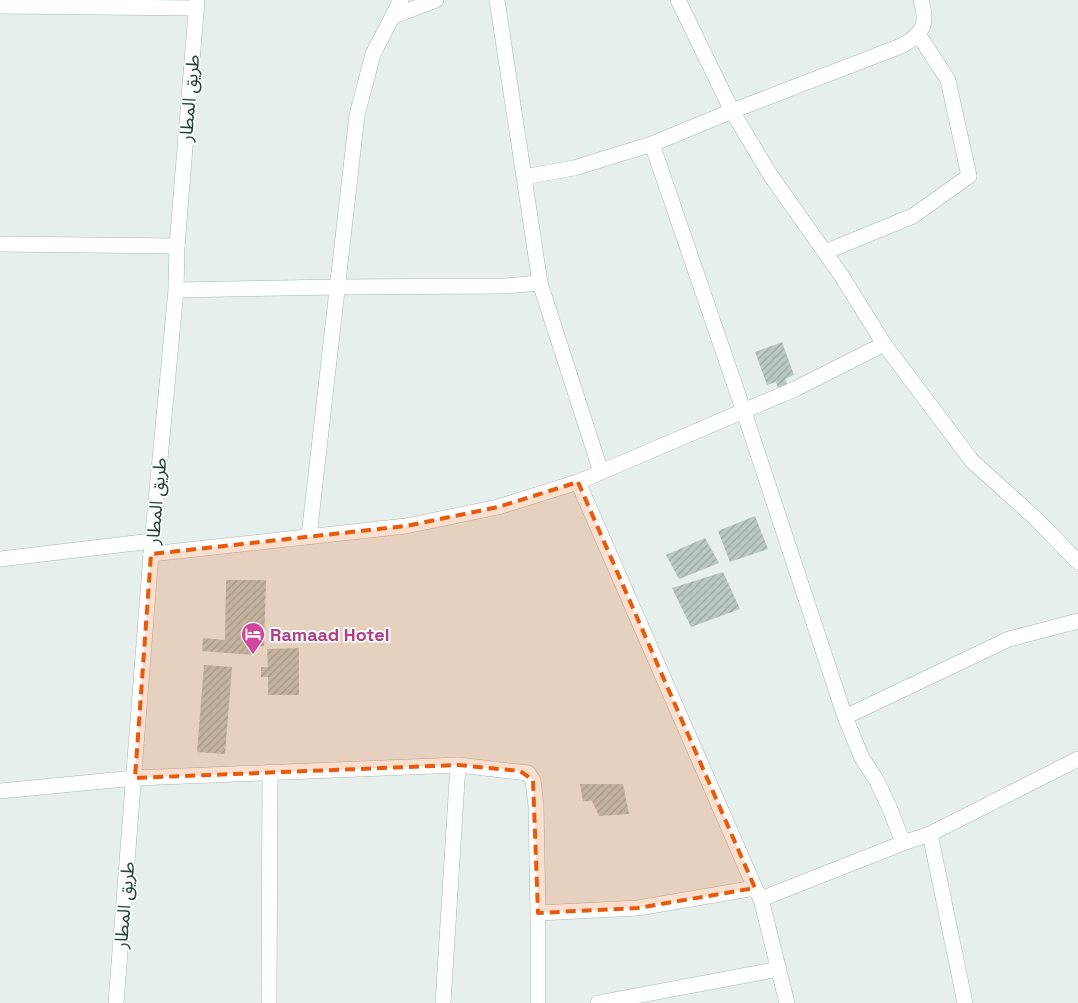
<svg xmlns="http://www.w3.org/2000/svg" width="1078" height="1003" font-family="'Space Grotesk','Noto Sans Arabic',sans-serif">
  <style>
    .building { fill: url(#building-hatch) }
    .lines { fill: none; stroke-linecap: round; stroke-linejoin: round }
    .minor-casing { stroke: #a8b7b2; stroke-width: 16 }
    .secondary-casing { stroke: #a5bab3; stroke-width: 16 }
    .minor { stroke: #fff; stroke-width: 15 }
    .secondary { stroke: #fff; stroke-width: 15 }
    .marked { fill: #e8590c; fill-opacity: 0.2; stroke: #e8590c; stroke-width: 4; stroke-dasharray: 10 6; stroke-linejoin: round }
    .labels { text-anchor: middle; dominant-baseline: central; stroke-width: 4; stroke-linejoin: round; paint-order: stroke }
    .street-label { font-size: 18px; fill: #25413a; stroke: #f7fbf9 }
    .hotel-label { font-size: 18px; font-weight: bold; fill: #b23c85; stroke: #f7fbf9; text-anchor: start }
  </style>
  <defs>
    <pattern id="building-hatch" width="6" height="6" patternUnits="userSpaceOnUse" patternTransform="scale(1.25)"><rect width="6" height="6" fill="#bbc9c4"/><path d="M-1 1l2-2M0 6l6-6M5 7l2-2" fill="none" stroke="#98a5a0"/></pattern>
  </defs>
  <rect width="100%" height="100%" fill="#e6efeb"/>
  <path class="building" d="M 782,342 L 794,375 L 785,379 L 787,384 L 778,388 L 776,382 L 767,385 L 755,352 Z
    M 755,516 L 768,549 L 730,562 L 718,531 Z
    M 705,538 L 719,563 L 679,579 L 666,555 Z
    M 723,572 L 740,609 L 691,627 L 672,588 Z
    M 226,580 L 266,580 L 264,646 L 253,648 L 253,655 L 202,651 L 203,638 L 225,640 Z
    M 299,648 L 299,695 L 268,695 L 268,677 L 261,677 L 261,667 L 268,667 L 267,649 Z
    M 204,665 L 232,667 L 225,754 L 197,752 Z
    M 580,784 L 623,784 L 629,814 L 599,816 L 592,801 L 583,801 Z"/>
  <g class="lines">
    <g class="minor-casing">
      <path id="minor" d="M 497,0 L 524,177
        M 678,0 L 732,111 L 771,176 L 841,275 L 884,344 L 972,461 L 1034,517 L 1078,562
        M 0,6 L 197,8
        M 394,16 L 436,0
        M 652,144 L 744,412 L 845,717 L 862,758 L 877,781 L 890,809 L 903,843
        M 0,244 L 177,246
        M 825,252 L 913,216 L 969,176 L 948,80 L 918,34
        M 176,290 L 337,287 L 505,286 L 540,283
        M 601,472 L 540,283 L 524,177 L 574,168 L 652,144 L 732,111 L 901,46 C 924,34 928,24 921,0
        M 578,482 L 755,888 L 761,899 L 787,1003
        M 309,536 L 357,115 L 373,54 L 401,0
        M 151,554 L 406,526 L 498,507 L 578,482 L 601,472 L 795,389 L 884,344
        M 0,559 L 152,541
        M 845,717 L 1009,639 L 1078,621
        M 0,791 L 135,778 L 458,765 L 528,773 L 533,780 L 536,806 L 538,913 L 538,1003
        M 930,834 L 965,1003
        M 761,899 L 903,843 L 930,834 L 1078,759
        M 538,913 L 638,908 L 755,888
        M 269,1003 L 270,772
        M 443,1003 L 458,765
        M 598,1003 L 779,969"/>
    </g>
    <g class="secondary-casing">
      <path id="secondary" d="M 116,1003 L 151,554 L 176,290 L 177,246 L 197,0"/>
    </g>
    <use href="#minor" class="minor"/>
    <use href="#secondary" class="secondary"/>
  </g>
  <path class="marked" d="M 578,482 L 755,888 L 638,908 L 538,913 L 533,780 L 520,771 L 458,765 L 135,778 L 151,554 L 406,526 L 498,507 Z"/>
  <defs>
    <g id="hotel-pin" transform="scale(1.25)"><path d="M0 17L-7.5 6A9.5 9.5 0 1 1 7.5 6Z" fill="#d1479c" stroke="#f7fbf9"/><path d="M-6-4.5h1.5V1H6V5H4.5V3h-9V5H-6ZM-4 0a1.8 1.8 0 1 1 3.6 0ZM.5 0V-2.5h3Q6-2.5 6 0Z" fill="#fff"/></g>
  </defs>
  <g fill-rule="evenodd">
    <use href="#hotel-pin" x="253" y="634"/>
  </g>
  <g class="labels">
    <g class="street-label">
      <text transform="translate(189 98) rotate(-85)">طريق المطار</text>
      <text transform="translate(156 501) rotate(-85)">طريق المطار</text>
      <text transform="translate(124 905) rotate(-85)">طريق المطار</text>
    </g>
    <g class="hotel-label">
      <text x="270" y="634">Ramaad Hotel</text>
    </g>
  </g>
</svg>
